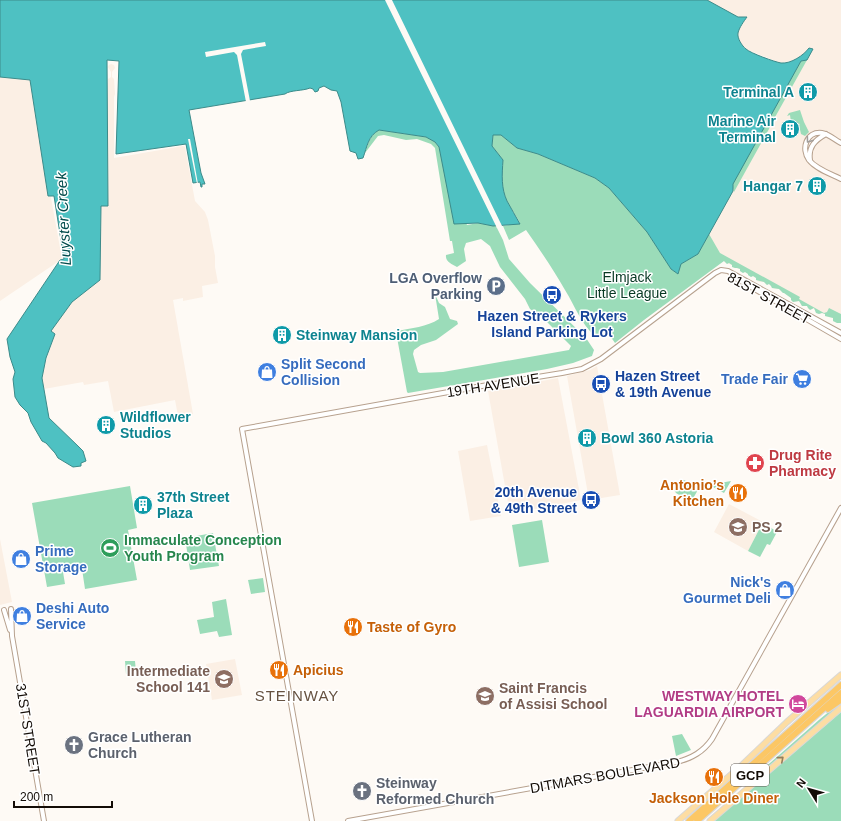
<svg xmlns="http://www.w3.org/2000/svg" width="841" height="821" font-family="Arial,sans-serif">
  <style>
    .built { fill: #fbefe4 }
    .green { fill: #9bdcb9 }
    .water { fill: #4ec1c2; stroke: #3c8b8a }
    .pier { fill: #fefaf5 }
    .lines { fill: none; stroke-linecap: round; stroke-linejoin: round }
    .minor-casing { stroke: #b7a18e; stroke-width: 6 }
    .major-casing { stroke: #d9d8d7; stroke-width: 7 }
    .highway-casing { stroke: #d9d8d7; stroke-width: 8 }
    .minor { stroke: #fff; stroke-width: 4 }
    .major { stroke: #fddda3; stroke-width: 5 }
    .highway { stroke: #fcc765; stroke-width: 5.5 }
    .oneway { stroke: #a19e9b }
    .oneway2 { stroke: #947f5c }
    .labels { text-anchor: middle; dominant-baseline: central; stroke-width: 3; stroke-linejoin: round; paint-order: stroke }
    .shield { fill: #fff; stroke: #5a5551; stroke-width: 1 }
    .shield-label { font-size: 13px; font-weight: bold; fill: #130c06 }
    .culture-label { font-size: 14px; font-weight: bold; fill: #0d838f; stroke: #fff; text-anchor: start }
    .park-label { font-size: 14px; fill: #083924; stroke: #fff }
    .service-label { font-size: 14px; font-weight: bold; fill: #4e5e75; stroke: #fff; text-anchor: end }
    .street-label { font-size: 14px; fill: #130c06; stroke: #fff }
    .transit-label { font-size: 14px; font-weight: bold; fill: #164399; stroke: #fff }
    .shop-label { font-size: 14px; font-weight: bold; fill: #366cbe; stroke: #fff; text-anchor: start }
    .health-label { font-size: 14px; font-weight: bold; fill: #be3a42; stroke: #fff; text-anchor: start }
    .food-label { font-size: 14px; font-weight: bold; fill: #c56008; stroke: #fff; text-anchor: start }
    .education-label { font-size: 14px; font-weight: bold; fill: #785e54; stroke: #fff; text-anchor: start }
    .leisure-label { font-size: 14px; font-weight: bold; fill: #27864d; stroke: #fff; text-anchor: start }
    .hotel-label { font-size: 14px; font-weight: bold; fill: #b23c85; stroke: #fff; text-anchor: end }
    .worship-label { font-size: 14px; font-weight: bold; fill: #5b616d; stroke: #fff; text-anchor: start }
    .water-label { font-size: 15px; font-style: italic; fill: #014b4b; stroke: #fff }
    .neighbourhood-label { font-size: 15px; letter-spacing: 1px; fill: #665241; stroke: #fff }
  </style>
  <rect width="100%" height="100%" fill="#fefaf5"/>
  <path class="built" d="M 707,0 L 841,0 L 841,323 L 837,323 L 833,321 L 833,318 L 825,316 L 825,314 L 822,313 L 819,314 L 816,313 L 814,308 L 810,310 L 808,308 L 807,306 L 802,306 L 799,301 L 793,302 L 791,300 L 791,298 L 784,293 L 783,293 L 779,289 L 772,288 L 771,286 L 769,284 L 767,285 L 764,282 L 759,282 L 756,280 L 756,278 L 753,276 L 751,277 L 748,275 L 748,274 L 745,272 L 743,273 L 740,271 L 740,269 L 732,267 L 732,265 L 724,262 L 724,260 L 702,246 L 733,191 L 732,184 L 809,48 L 805,54 L 795,60 L 780,63 L 746,49 L 739,41 L 738,33 L 746,17 L 738,17 L 733,15 Z
    M 111,64 L 114,65 L 115,68 L 112,72 L 112,77 L 114,79 L 115,94 L 114,97 L 114,158 L 183,146 L 185,147 L 195,201 L 205,212 L 208,220 L 215,256 L 215,267 L 218,283 L 202,286 L 203,297 L 183,301 L 183,298 L 173,300 L 193,414 L 178,416 L 175,400 L 114,412 L 108,381 L 84,385 L 83,382 L 44,389 L 42,378 L 44,367 L 55,334 L 51,331 L 72,302 L 100,280 L 101,206 L 108,205 L 107,94 L 108,79 L 111,77 L 111,72 L 108,67 L 109,65 Z
    M 0,77 L 30,80 L 62,259 L 0,301 Z
    M 597,366 L 620,495 L 589,500 L 567,376 L 590,370 Z
    M 558,378 L 581,500 L 510,514 L 488,391 Z
    M 487,445 L 501,516 L 470,521 L 458,451 Z
    M 729,504 L 763,522 L 748,551 L 714,532 Z
    M 0,539 L 12,602 L 0,605 Z
    M 235,659 L 242,695 L 212,700 L 206,664 Z"/>
  <path class="green" d="M 807,60 L 774,119 L 770,116 L 801,61 Z
    M 800,110 L 804,122 L 809,132 L 805,136 L 801,134 L 799,125 L 800,124 L 791,122 L 790,115 L 787,116 L 789,113 Z
    M 770,117 L 774,120 L 734,192 L 732,184 Z
    M 379,130 L 426,137 L 435,142 L 439,147 L 467,225 L 478,223 L 496,226 L 503,240 L 509,259 L 530,283 L 586,338 L 594,350 L 592,356 L 573,363 L 547,369 L 408,393 L 407,392 L 396,332 L 397,331 C 411,328 427,327 439,319 L 435,294 L 439,303 L 445,307 L 450,319 L 457,321 L 458,324 L 436,340 L 421,345 L 414,350 L 413,354 L 418,372 L 420,373 L 443,372 L 569,350 L 571,346 L 544,319 L 530,309 L 525,299 L 500,267 L 490,246 L 481,239 L 466,243 L 464,249 L 466,261 L 457,267 C 452,264 445,262 446,255 L 454,253 L 452,241 L 450,241 L 435,148 L 431,144 L 417,139 L 406,140 L 384,135 L 378,136 L 365,153 C 368,144 370,135 379,130 Z
    M 493,135 L 501,135 L 517,148 L 538,154 L 595,178 L 609,188 L 647,232 L 671,269 L 678,274 L 681,264 L 698,254 L 709,234 L 720,253 L 800,297 L 799,299 L 824,313 L 827,312 L 829,308 L 841,314 L 841,323 L 837,323 L 833,321 L 833,318 L 825,316 L 825,314 L 822,313 L 819,314 L 816,313 L 814,308 L 810,310 L 808,308 L 807,306 L 802,306 L 799,301 L 793,302 L 791,300 L 791,298 L 784,293 L 783,293 L 779,289 L 772,288 L 771,286 L 769,284 L 767,285 L 764,282 L 756,280 L 756,278 L 753,276 L 751,277 L 748,275 L 748,274 L 745,272 L 743,273 L 740,271 L 740,269 L 737,268 L 735,268 L 732,267 L 732,265 L 729,263 L 727,264 L 724,261 L 644,320 L 615,343 L 606,330 L 595,336 C 581,324 575,306 565,290 C 553,269 540,250 526,230 L 509,240 L 503,226 L 520,223 C 516,215 511,209 507,201 C 501,188 502,175 503,160 L 492,146 Z
    M 684,480 L 699,488 L 691,502 L 676,493 L 672,487 L 676,485 Z
    M 731,481 L 724,493 L 709,485 Z
    M 130,486 L 137,528 L 128,530 L 137,580 L 85,589 L 82,569 L 63,572 L 65,584 L 47,587 L 32,503 Z
    M 542,520 L 549,562 L 519,567 L 512,525 Z
    M 763,522 L 777,532 L 770,545 L 767,544 L 760,557 L 748,551 Z
    M 213,533 L 219,566 L 190,570 L 185,538 Z
    M 263,578 L 265,592 L 251,594 L 248,580 Z
    M 226,599 L 232,635 L 219,637 L 217,631 L 200,634 L 197,620 L 214,617 L 212,602 Z
    M 125,661 L 135,661 L 136,672 L 134,675 L 126,674 Z
    M 841,702 L 841,705 L 831,713 L 747,785 L 745,785 L 820,719 Z
    M 841,712 L 841,821 L 714,821 Z
    M 682,734 L 691,750 L 676,756 L 672,736 Z"/>
  <path class="water" d="M 0,0 L 707,0 L 738,17 L 747,17 C 744,21 739,28 738,33 C 737,38 742,46 746,49 C 750,53 775,62 781,63 C 791,64 804,55 809,48 L 813,49 L 807,60 L 801,61 L 733,184 L 733,191 L 698,254 L 681,264 L 678,274 L 671,269 L 647,232 L 609,188 L 595,178 L 538,154 L 517,148 L 501,135 L 493,135 L 492,146 L 503,160 C 502,175 501,188 507,201 C 511,209 516,216 520,224 L 493,226 L 478,223 L 454,224 L 439,147 L 435,142 L 426,137 L 379,130 C 368,136 367,147 363,158 L 358,159 L 356,153 L 350,151 L 341,102 L 337,91 L 331,90 L 324,86 L 319,88 L 318,91 L 315,92 L 313,89 L 310,88 C 303,91 290,90 285,94 L 189,110 L 201,173 L 205,184 L 202,184 L 202,187 L 201,187 L 200,182 L 193,183 L 186,144 L 116,154 L 119,61 L 107,60 L 108,206 L 101,206 L 100,280 L 72,302 L 51,331 L 55,334 L 46,358 L 42,378 L 49,418 L 79,447 L 83,451 L 86,461 L 81,463 L 81,466 L 73,467 L 58,458 L 55,453 L 46,443 L 42,441 L 31,422 L 28,413 L 20,405 L 15,397 L 13,379 L 15,372 L 10,357 L 7,339 L 60,260 L 64,259 L 54,196 L 48,196 L 30,80 L 0,77 Z"/>
  <path class="pier" d="M 385,0 L 392,0 L 503,228 L 497,228 Z
    M 265,42 L 266,46 L 243,50 L 241,54 L 250,101 L 246,102 L 237,55 L 234,52 L 206,57 L 205,52 Z
    M 188,139 L 190,139 L 198,184 L 197,184 Z"/>
  <g class="lines">
    <g class="minor-casing">
      <path id="minor" d="M 841,143 C 835,140 829,134 822,133 C 806,131 801,149 809,160 C 816,169 831,174 841,179
        M 810,160 C 808,147 815,140 826,134
        M 732,276 L 841,339
        M 11,609 L 12,636 L 44,821
        M 4,610 L 10,630
        M 312,821 L 242,429 L 482,386 L 562,373 L 582,369 L 601,359 L 715,273 L 721,270 L 728,271 L 841,333
        M 348,821 L 677,762 C 692,758 703,752 712,739 L 841,508"/>
    </g>
    <g class="major-casing">
      <path id="major" d="M 678,821 L 740,767 L 787,722 L 841,675
        M 710,821 L 841,708"/>
    </g>
    <g class="highway-casing">
      <path id="highway" d="M 828,709 L 841,700
        M 689,821 L 841,685
        M 697,821 L 841,693"/>
    </g>
    <use href="#minor" class="minor"/>
    <use href="#major" class="major"/>
    <use href="#highway" class="highway"/>
  </g>
  <defs><path id="oneway-chevron" d="M-2-3.5L2.5 0L-2 3.5" fill="none" stroke-width="1.6" stroke-linecap="round" stroke-linejoin="round"/></defs>
  <use class="oneway" href="#oneway-chevron" transform="translate(809 140) rotate(126)"/>
  <use class="oneway2" href="#oneway-chevron" transform="translate(781 759) rotate(-41)"/>
  <defs>
    <g id="building-disc" transform="scale(1)"><circle r="9.5" fill="#0f9aa8" stroke="#fff"/><path d="M-4-6H4V6H1V3H-1V6H-4ZM-2.5-4.3h1.7v1.8h-1.7ZM.8-4.3h1.7v1.8H.8ZM-2.5-1h1.7V.8h-1.7ZM.8-1h1.7V.8H.8Z" fill="#fff"/></g>
    <g id="parking-disc" transform="scale(1)"><circle r="9.5" fill="#5c6f8a" stroke="#fff"/><path d="M-3.5-5.5H1a3.5 3.5 0 0 1 0 7H-1V5.5H-3.5ZM-1-3.4V-.6H.8a1.4 1.4 0 0 0 0-2.8Z" fill="#fff"/></g>
    <g id="bus-disc" transform="scale(1)"><circle r="9.5" fill="#1a4fb4" stroke="#fff"/><path d="M-5-6H5V4H4V6H2V4H-2V6H-4V4H-5ZM-3.5-4V0h7V-4ZM-3.5 1.2v1.5H-2V1.2ZM2 1.2v1.5H3.5V1.2Z" fill="#fff"/></g>
    <g id="shop-disc" transform="scale(1)"><circle r="9.5" fill="#3f7fe0" stroke="#fff"/><path d="M-5-2.5h2.3a2.7 3.5 0 0 1 5.4 0H5L5.5 6h-11ZM-1.5-2.5h3a1.5 2.3 0 0 0-3 0Z" fill="#fff"/></g>
    <g id="supermarket-disc" transform="scale(1)"><circle r="9.5" fill="#3f7fe0" stroke="#fff"/><path d="M-6-5.5h2.5l.6 2H6L4.5 2H-2.5L-4.4-4H-6ZM-1.5 3.2a1.3 1.3 0 1 0 .1 0ZM3 3.2a1.3 1.3 0 1 0 .1 0Z" fill="#fff"/></g>
    <g id="pharmacy-disc" transform="scale(1)"><circle r="9.5" fill="#e0444e" stroke="#fff"/><path d="M-2-6h4v4h4v4h-4v4h-4v-4h-4v-4h4Z" fill="#fff"/></g>
    <g id="restaurant-disc" transform="scale(1)"><circle r="9.5" fill="#e8710a" stroke="#fff"/><path d="M-5-6h1v4h1v-4h1v4h1v-4h1v5L-1.5 .5V6h-2V.5L-5-1ZM5-6V6H3V1.5H1.5Q1.5-4 5-6Z" fill="#fff"/></g>
    <g id="school-disc" transform="scale(1)"><circle r="9.5" fill="#8d6e63" stroke="#fff"/><path d="M0-5L7-2L0 1L-7-2ZM-4 1L0 2.5L4 1V4Q0 6-4 4Z" fill="#fff"/></g>
    <g id="stadium-disc" transform="scale(1)"><circle r="9.5" fill="#2e9e5b" stroke="#fff"/><path d="M0-5a6.5 5 0 1 0 0 10a6.5 5 0 1 0 0-10ZM-3.5-1.8h7v3.6h-7Z" fill="#fff"/></g>
    <g id="hotel-disc" transform="scale(1)"><circle r="9.5" fill="#d1479c" stroke="#fff"/><path d="M-6-4.5h1.5V1H6V5H4.5V3h-9V5H-6ZM-4 0a1.8 1.8 0 1 1 3.6 0ZM.5 0V-2.5h3Q6-2.5 6 0Z" fill="#fff"/></g>
    <g id="church-disc" transform="scale(1)"><circle r="9.5" fill="#6b7280" stroke="#fff"/><path d="M-1.2-6h2.4v3.5h3.3v2.4h-3.3V6h-2.4V-.1h-3.3v-2.4h3.3Z" fill="#fff"/></g>
  </defs>
  <g fill-rule="evenodd">
    <use href="#building-disc" x="808" y="92"/>
    <use href="#building-disc" x="790" y="129"/>
    <use href="#building-disc" x="817" y="186"/>
    <use href="#parking-disc" x="496" y="286"/>
    <use href="#bus-disc" x="552" y="295"/>
    <use href="#building-disc" x="282" y="335"/>
    <use href="#shop-disc" x="267" y="372"/>
    <use href="#supermarket-disc" x="802" y="379"/>
    <use href="#bus-disc" x="601" y="384"/>
    <use href="#building-disc" x="106" y="425"/>
    <use href="#building-disc" x="587" y="438"/>
    <use href="#pharmacy-disc" x="755" y="463"/>
    <use href="#restaurant-disc" x="738" y="493"/>
    <use href="#bus-disc" x="591" y="500"/>
    <use href="#building-disc" x="143" y="505"/>
    <use href="#school-disc" x="738" y="527"/>
    <use href="#stadium-disc" x="110" y="548"/>
    <use href="#shop-disc" x="21" y="559"/>
    <use href="#shop-disc" x="785" y="590"/>
    <use href="#shop-disc" x="22" y="616"/>
    <use href="#restaurant-disc" x="353" y="627"/>
    <use href="#restaurant-disc" x="279" y="670"/>
    <use href="#school-disc" x="224" y="679"/>
    <use href="#school-disc" x="485" y="696"/>
    <use href="#hotel-disc" x="798" y="704"/>
    <use href="#church-disc" x="74" y="745"/>
    <use href="#restaurant-disc" x="714" y="777"/>
    <use href="#church-disc" x="362" y="791"/>
  </g>
  <g class="labels">
    <rect class="shield" x="731" y="764" width="38" height="22" rx="3"/>
    <g class="shield-label">
      <text x="750" y="775">GCP</text>
    </g>
    <g class="culture-label">
      <text x="794" y="92" text-anchor="end">Terminal A</text>
      <text x="776" y="121" text-anchor="end">Marine Air<tspan x="776" dy="16">Terminal</tspan></text>
      <text x="803" y="186" text-anchor="end">Hangar 7</text>
      <text x="296" y="335">Steinway Mansion</text>
      <text x="120" y="417">Wildflower<tspan x="120" dy="16">Studios</tspan></text>
      <text x="601" y="438">Bowl 360 Astoria</text>
      <text x="157" y="497">37th Street<tspan x="157" dy="16">Plaza</tspan></text>
    </g>
    <g class="park-label">
      <text x="627" y="277">Elmjack<tspan x="627" dy="16">Little League</tspan></text>
    </g>
    <g class="service-label">
      <text x="482" y="278">LGA Overflow<tspan x="482" dy="16">Parking</tspan></text>
    </g>
    <g class="street-label">
      <text transform="translate(769 298) rotate(29)">81ST STREET</text>
      <text transform="translate(493 385) rotate(-9)">19TH AVENUE</text>
      <text transform="translate(28 729) rotate(81)">31ST STREET</text>
      <text transform="translate(605 775) rotate(-10)">DITMARS BOULEVARD</text>
    </g>
    <g class="transit-label">
      <text x="552" y="316">Hazen Street &amp; Rykers<tspan x="552" dy="16">Island Parking Lot</tspan></text>
      <text x="615" y="376" text-anchor="start">Hazen Street<tspan x="615" dy="16">&amp; 19th Avenue</tspan></text>
      <text x="577" y="492" text-anchor="end">20th Avenue<tspan x="577" dy="16">&amp; 49th Street</tspan></text>
    </g>
    <g class="shop-label">
      <text x="281" y="364">Split Second<tspan x="281" dy="16">Collision</tspan></text>
      <text x="788" y="379" text-anchor="end">Trade Fair</text>
      <text x="35" y="551">Prime<tspan x="35" dy="16">Storage</tspan></text>
      <text x="771" y="582" text-anchor="end">Nick's<tspan x="771" dy="16">Gourmet Deli</tspan></text>
      <text x="36" y="608">Deshi Auto<tspan x="36" dy="16">Service</tspan></text>
    </g>
    <g class="health-label">
      <text x="769" y="455">Drug Rite<tspan x="769" dy="16">Pharmacy</tspan></text>
    </g>
    <g class="food-label">
      <text x="724" y="485" text-anchor="end">Antonio’s<tspan x="724" dy="16">Kitchen</tspan></text>
      <text x="367" y="627">Taste of Gyro</text>
      <text x="293" y="670">Apicius</text>
      <text x="714" y="798" text-anchor="middle">Jackson Hole Diner</text>
    </g>
    <g class="education-label">
      <text x="752" y="527">PS 2</text>
      <text x="210" y="671" text-anchor="end">Intermediate<tspan x="210" dy="16">School 141</tspan></text>
      <text x="499" y="688">Saint Francis<tspan x="499" dy="16">of Assisi School</tspan></text>
    </g>
    <g class="leisure-label">
      <text x="124" y="540">Immaculate Conception<tspan x="124" dy="16">Youth Program</tspan></text>
    </g>
    <g class="hotel-label">
      <text x="784" y="696">WESTWAY HOTEL<tspan x="784" dy="16">LAGUARDIA AIRPORT</tspan></text>
    </g>
    <g class="worship-label">
      <text x="88" y="737">Grace Lutheran<tspan x="88" dy="16">Church</tspan></text>
      <text x="376" y="783">Steinway<tspan x="376" dy="16">Reformed Church</tspan></text>
    </g>
    <g class="water-label">
      <text transform="translate(63 219) rotate(-93)">Luyster Creek</text>
    </g>
    <g class="neighbourhood-label">
      <text x="297" y="695">STEINWAY</text>
    </g>
  </g>
  <g transform="translate(809 789) rotate(307)" stroke="#ffffff" stroke-width="3" paint-order="stroke">
  <path d="M0-3L7 15L0 10L-7 15Z" fill="#130c06"/>
  <text y="-6" font-size="11" font-weight="bold" text-anchor="middle" fill="#130c06">N</text>
  </g>
  <path d="M14 801v6h98v-6" fill="none" stroke="#130c06" stroke-width="2"/>
  <text x="20" y="801" font-size="12" fill="#130c06" stroke="#ffffff" stroke-width="3" paint-order="stroke">200 m</text>
</svg>
